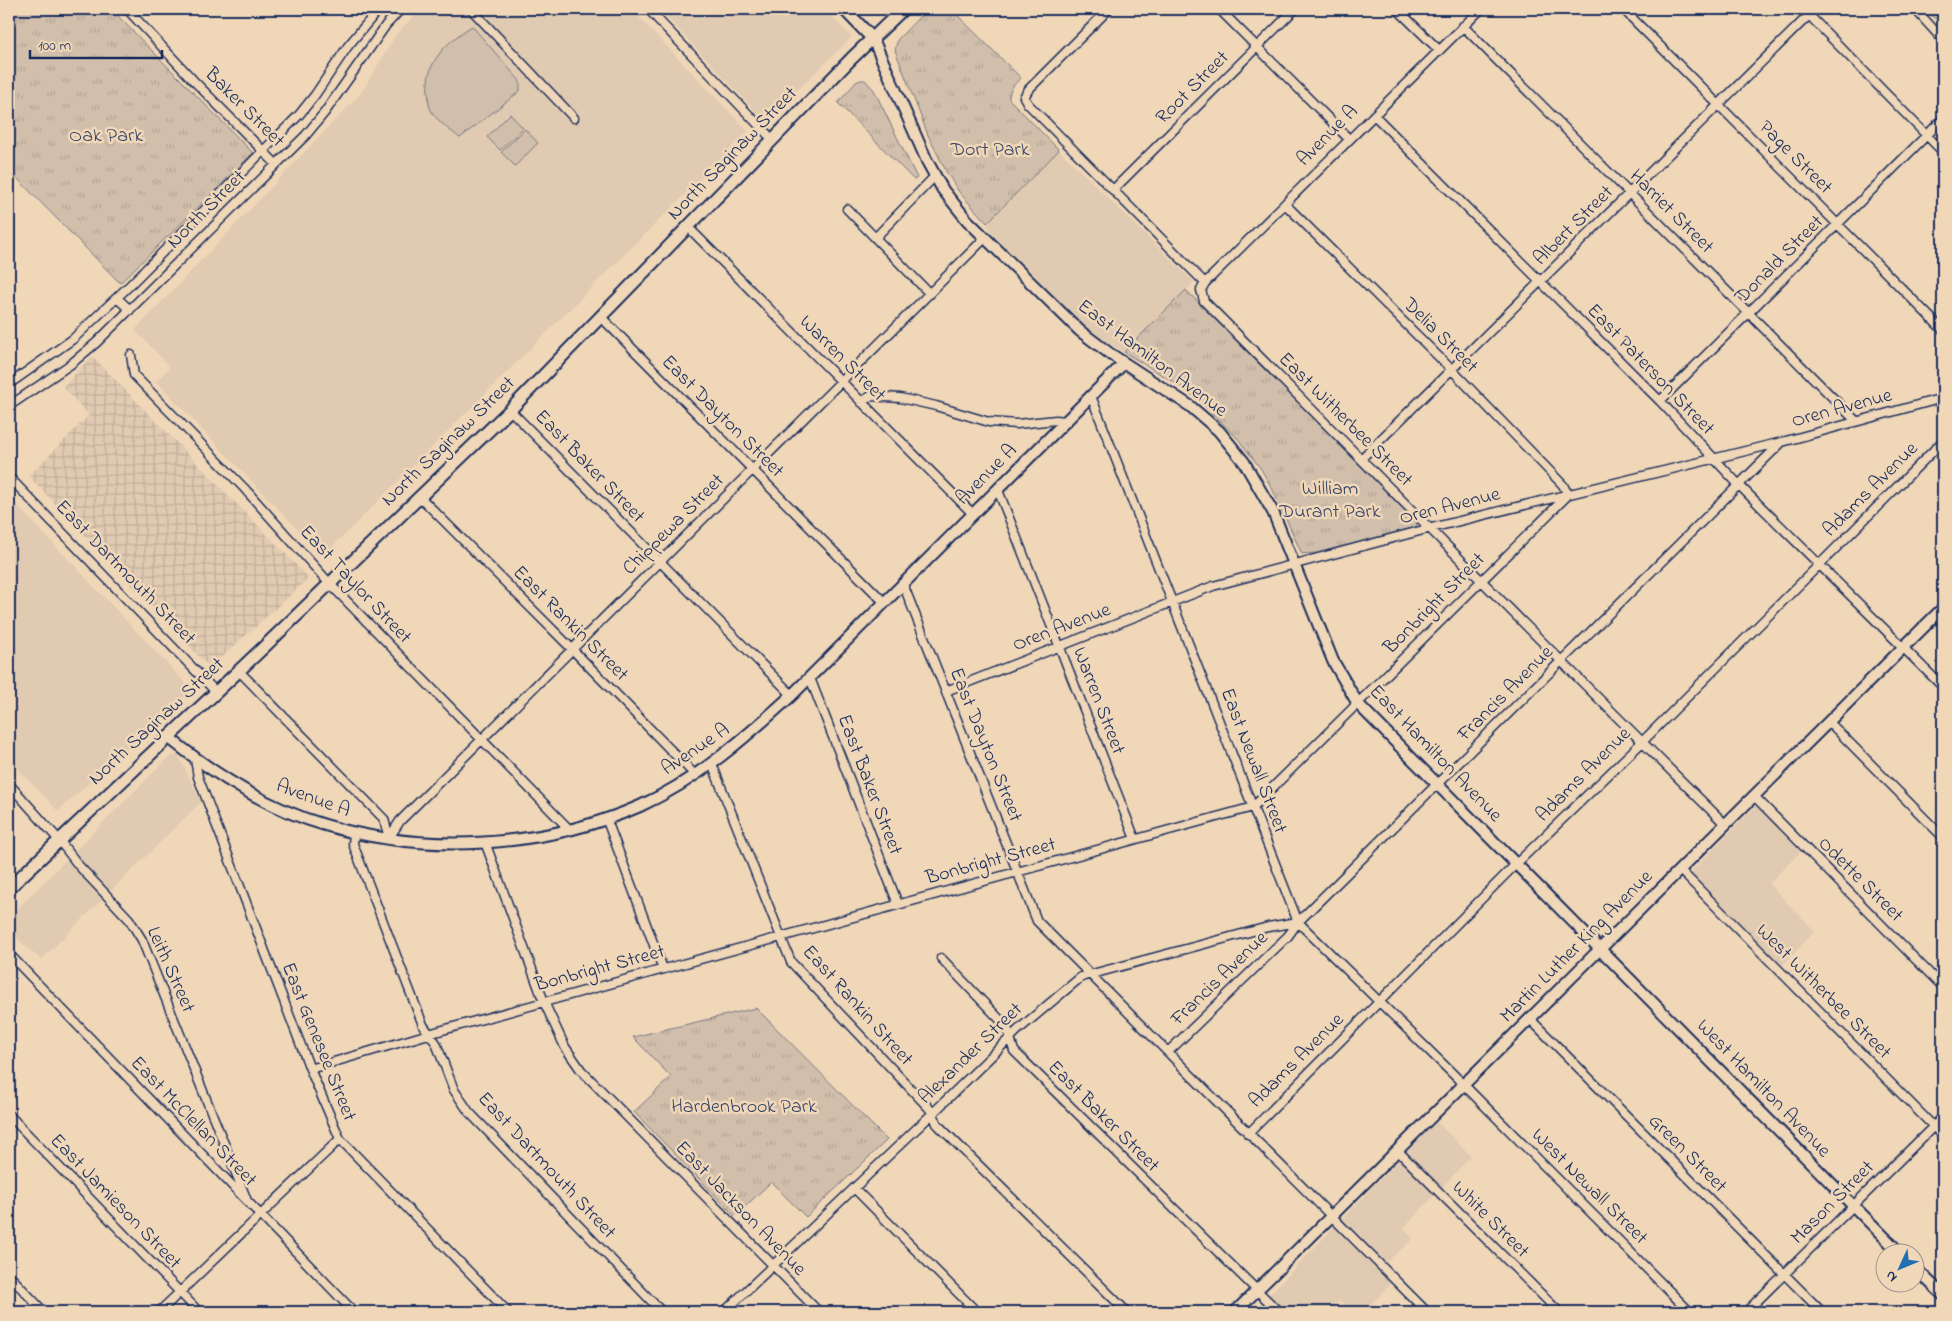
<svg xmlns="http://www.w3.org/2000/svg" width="1952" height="1321" font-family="'Indie Flower',sans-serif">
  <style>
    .built { fill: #e0cab1 }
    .industrial { fill: url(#industrial-grid) }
    .grass { fill: #d1bfab; stroke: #767784 }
    .park { fill: url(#park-tufts); stroke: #767784 }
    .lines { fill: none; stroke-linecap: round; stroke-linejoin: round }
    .minor-casing { stroke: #1b2f5e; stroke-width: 11 }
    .tertiary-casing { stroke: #1b2f5e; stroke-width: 14 }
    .secondary-casing { stroke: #1b2f5e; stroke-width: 15 }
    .minor { stroke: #f0d7b8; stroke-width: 8 }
    .tertiary { stroke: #f0d7b8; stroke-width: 10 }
    .secondary { stroke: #f0d7b8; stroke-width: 11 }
    .labels { text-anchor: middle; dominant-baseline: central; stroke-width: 5; stroke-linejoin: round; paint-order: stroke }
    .street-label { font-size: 20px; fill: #1b2f5e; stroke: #f0d7b8 }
    .park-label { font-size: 20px; fill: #36456a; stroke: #f0d7b8 }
  </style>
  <defs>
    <pattern id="industrial-grid" width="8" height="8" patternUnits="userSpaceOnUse" patternTransform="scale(1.25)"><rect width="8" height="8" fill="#e0cab1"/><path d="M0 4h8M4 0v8" fill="none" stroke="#c0ae9b"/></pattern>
    <pattern id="park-tufts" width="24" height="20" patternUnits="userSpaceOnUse" patternTransform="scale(1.25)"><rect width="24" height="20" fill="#d1bfab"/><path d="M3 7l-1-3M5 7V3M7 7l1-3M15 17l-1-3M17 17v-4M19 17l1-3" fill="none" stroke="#b3a496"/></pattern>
  </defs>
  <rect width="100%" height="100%" fill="#f0d7b8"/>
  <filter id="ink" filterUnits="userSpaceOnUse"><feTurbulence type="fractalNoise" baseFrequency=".02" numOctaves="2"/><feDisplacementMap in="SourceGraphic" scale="10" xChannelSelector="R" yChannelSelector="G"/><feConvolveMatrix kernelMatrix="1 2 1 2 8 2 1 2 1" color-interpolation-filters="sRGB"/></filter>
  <g filter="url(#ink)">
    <path class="built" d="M 422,9 L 631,9 L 748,131 L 323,556 L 156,381 L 170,367 L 135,330 L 361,93 L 397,33 Z
      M 659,9 L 825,9 L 852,37 L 765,121 Z
      M 1059,150 L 1194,282 L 1124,352 L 1089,332 L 990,231 L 987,223 Z
      M 9,497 L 192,690 L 58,811 L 9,760 Z
      M 178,755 L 201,802 L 41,960 L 9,931 L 9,917 L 169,757 Z
      M 1756,806 L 1802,850 L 1769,884 L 1815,931 L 1781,967 L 1690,873 Z
      M 1436,1121 L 1471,1156 L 1404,1228 L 1413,1239 L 1380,1268 L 1394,1281 L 1363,1312 L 1353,1312 L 1340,1300 L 1327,1312 L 1286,1312 L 1269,1295 Z"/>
    <path class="industrial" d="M 92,356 L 309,578 L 210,668 L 29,476 L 89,415 L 63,387 Z"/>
    <path class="grass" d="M 1926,9 L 1943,9 L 1943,11 L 1935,19 Z
      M 472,26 L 520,81 L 520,91 L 460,138 C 451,131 434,119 430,108 C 428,103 429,97 428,92 C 425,61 448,41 472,26 Z
      M 510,114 L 523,128 L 500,150 L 487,137 Z
      M 525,129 L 538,143 L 515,166 L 501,152 Z"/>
    <path class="park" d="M 9,9 L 111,9 L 253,153 L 120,283 L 9,170 Z
      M 927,9 L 951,9 L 1021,78 C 1014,84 1009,89 1009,99 L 1059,150 L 987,223 L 959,192 L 947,173 L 928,135 L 895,50 L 898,39 Z
      M 861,80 L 865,80 L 874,90 L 917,178 L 914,180 L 838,103 L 856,82 Z
      M 1186,290 L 1417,523 L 1416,527 L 1317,553 L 1302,554 L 1274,492 L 1261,469 L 1239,440 L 1198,399 L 1177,384 L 1124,352 Z
      M 756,1008 L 887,1140 L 806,1217 L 771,1182 L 735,1216 L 634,1112 L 671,1077 L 633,1037 Z"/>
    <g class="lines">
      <g class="minor-casing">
        <path id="minor" d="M 127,9 L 193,80 L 276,164
          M 471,9 L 574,118
          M 648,9 L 773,140
          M 1109,9 L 1029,89 L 1024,97 L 1028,104 L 1205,283
          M 1219,9 L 1349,139
          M 1397,9 L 1439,50
          M 1481,9 L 1205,283 L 1201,290 L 1204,301 C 1378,475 1550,652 1725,824
          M 1623,9 L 1943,330
          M 1803,9 L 1943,152
          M 1915,9 L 1943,40
          M 1463,26 L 1856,421
          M 1374,115 L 1660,401 L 1739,485 L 1943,687
          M 1113,190 L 1295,9
          M 847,209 L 930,294
          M 688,227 L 973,514
          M 875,238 L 935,176
          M 117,298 L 130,310
          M 601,317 L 885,603
          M 131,355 L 134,375 L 244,488 L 330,584 L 570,830
          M 9,384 L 73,339 L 129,286 L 264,150 L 299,115 L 315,95 L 348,46 L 379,9
          M 1091,396 L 1298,922 L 1454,1075 L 1690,1312
          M 1660,401 L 1943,119
          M 861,402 L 871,396 L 900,398 L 936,406 L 989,422 L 1017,424 L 1056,420 L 1066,421
          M 9,406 L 71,364 L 96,343 L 306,135 L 325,112 L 386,25 L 401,9
          M 510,410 L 792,695
          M 1361,459 L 1809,15
          M 9,477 L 216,692
          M 998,490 L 1135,839
          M 420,497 L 572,649 L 695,775
          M 903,584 L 1037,921 L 1427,1312
          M 239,671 L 384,819 L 389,838
          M 810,678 L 898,904
          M 946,691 L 1213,586 L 1431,528 L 1782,442 L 1943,398
          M 1829,722 L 1943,837
          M 195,759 L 198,777 L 310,1069 L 340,1139 L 508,1312
          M 712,764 L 791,962 L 928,1107 L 933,1113 L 937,1124 L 1127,1312
          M 9,784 L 59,840 L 79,866 L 129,919 L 142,940 L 246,1198
          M 1754,796 L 1943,987
          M 606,818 L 663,969
          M 354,833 L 353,844 L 423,1025 L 436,1043 L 454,1090 L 469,1112 L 662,1312
          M 389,838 L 400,821 L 985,238
          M 485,842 L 544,1002 L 565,1047 L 581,1070 L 819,1312
          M 1680,870 L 1943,1136
          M 9,954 L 354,1312
          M 941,958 L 1007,1027 L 1014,1051 L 1279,1312
          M 1530,1019 L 1822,1312
          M 1168,1052 L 1288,936 L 1298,922 L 1782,442
          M 310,1069 L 439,1031 L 1253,807 L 1568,495 L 1563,485 L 1452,370 L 1285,204
          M 9,1115 L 199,1312
          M 1248,1134 L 1516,864 L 1636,748 L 1943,441
          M 1397,1150 L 1559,1312
          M 854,1188 L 977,1312
          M 9,1275 L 44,1312
          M 159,1312 L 340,1139
          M 724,1312 L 933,1113 L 1018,1030 L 1081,977 L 1268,927 L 1298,922
          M 1746,1312 L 1943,1117"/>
      </g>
      <g class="tertiary-casing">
        <path id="tertiary" d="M 873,39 L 927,161 L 943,190 L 967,220 L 1080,331 L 1109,353 L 1190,406 L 1219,431 L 1244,462 L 1273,512 L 1333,661 L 1358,704 L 1901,1254
          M 168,737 C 214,774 268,809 325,825 C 425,855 544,848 640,806 C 699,779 745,738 792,695 L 1124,363
          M 1914,1267 L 1943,1295
          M 1235,1312 L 1943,608"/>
      </g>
      <g class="secondary-casing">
        <path id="secondary" d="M 844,9 L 873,39
          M 9,888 L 264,647 L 510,410 L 852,58 L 903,9"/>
      </g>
      <use href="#minor" class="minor"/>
      <use href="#tertiary" class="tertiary"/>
      <use href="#secondary" class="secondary"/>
    </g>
  </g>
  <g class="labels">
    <g class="street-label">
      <text transform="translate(1193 88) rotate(-45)">Root Street</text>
      <text transform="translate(244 108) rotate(45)">Baker Street</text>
      <text transform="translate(1328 136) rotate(-45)">Avenue A</text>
      <text transform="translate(733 154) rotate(-46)">North Saginaw Street</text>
      <text transform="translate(1795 158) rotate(45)">Page Street</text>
      <text transform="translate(207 210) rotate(-45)">North Street</text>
      <text transform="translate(1671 212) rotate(45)">Harriet Street</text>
      <text transform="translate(1574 226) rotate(-45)">Albert Street</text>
      <text transform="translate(1780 260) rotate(-45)">Donald Street</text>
      <text transform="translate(1440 336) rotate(45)">Delia Street</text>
      <text transform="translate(842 359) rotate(45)">Warren Street</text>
      <text transform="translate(1152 359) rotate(37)">East Hamilton Avenue</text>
      <text transform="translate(1650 370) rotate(46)">East Paterson Street</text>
      <text transform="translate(1842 409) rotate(-15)">Oren Avenue</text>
      <text transform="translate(722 417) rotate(45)">East Dayton Street</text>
      <text transform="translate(1345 420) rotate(45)">East Witherbee Street</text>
      <text transform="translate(449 442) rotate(-44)">North Saginaw Street</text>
      <text transform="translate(589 467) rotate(46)">East Baker Street</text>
      <text transform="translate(987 475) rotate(-45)">Avenue A</text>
      <text transform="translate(1871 490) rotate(-45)">Adams Avenue</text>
      <text transform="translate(1450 507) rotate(-14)">Oren Avenue</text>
      <text transform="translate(674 525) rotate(-45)">Chippewa Street</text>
      <text transform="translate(125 573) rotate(46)">East Dartmouth Street</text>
      <text transform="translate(355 585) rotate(47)">East Taylor Street</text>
      <text transform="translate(1435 604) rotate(-45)">Bonbright Street</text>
      <text transform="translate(570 624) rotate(45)">East Rankin Street</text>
      <text transform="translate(1062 628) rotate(-21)">Oren Avenue</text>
      <text transform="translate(1506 694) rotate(-45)">Francis Avenue</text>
      <text transform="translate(1098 701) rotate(69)">Warren Street</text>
      <text transform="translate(157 722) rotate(-43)">North Saginaw Street</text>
      <text transform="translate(985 745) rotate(68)">East Dayton Street</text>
      <text transform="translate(696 750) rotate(-34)">Avenue A</text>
      <text transform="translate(1435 754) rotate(46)">East Hamilton Avenue</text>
      <text transform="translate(1253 761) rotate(69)">East Newall Street</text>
      <text transform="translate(1584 775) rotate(-45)">Adams Avenue</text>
      <text transform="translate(869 785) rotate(69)">East Baker Street</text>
      <text transform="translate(313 799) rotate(20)">Avenue A</text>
      <text transform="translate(991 862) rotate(-15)">Bonbright Street</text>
      <text transform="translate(1860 880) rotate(45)">Odette Street</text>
      <text transform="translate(1577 947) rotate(-45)">Martin Luther King Avenue</text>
      <text transform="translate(600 969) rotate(-15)">Bonbright Street</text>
      <text transform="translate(170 970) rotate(66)">Leith Street</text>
      <text transform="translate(1220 979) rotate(-44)">Francis Avenue</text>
      <text transform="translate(1823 992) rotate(45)">West Witherbee Street</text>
      <text transform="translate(857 1006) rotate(48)">East Rankin Street</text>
      <text transform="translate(318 1042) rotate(68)">East Genesee Street</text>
      <text transform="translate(971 1054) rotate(-44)">Alexander Street</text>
      <text transform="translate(1297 1061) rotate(-45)">Adams Avenue</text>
      <text transform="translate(1763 1089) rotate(46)">West Hamilton Avenue</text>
      <text transform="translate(1103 1117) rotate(45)">East Baker Street</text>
      <text transform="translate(193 1122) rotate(46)">East McClellan Street</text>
      <text transform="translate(1687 1154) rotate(45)">Green Street</text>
      <text transform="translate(546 1166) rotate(47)">East Dartmouth Street</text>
      <text transform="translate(1589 1187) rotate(45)">West Newall Street</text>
      <text transform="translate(115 1202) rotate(46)">East Jamieson Street</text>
      <text transform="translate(1833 1203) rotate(-45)">Mason Street</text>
      <text transform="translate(740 1209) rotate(46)">East Jackson Avenue</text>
      <text transform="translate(1490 1220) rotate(45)">White Street</text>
    </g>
    <g class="park-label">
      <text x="106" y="136">Oak Park</text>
      <text x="990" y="150">Dort Park</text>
      <text x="1330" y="489">William<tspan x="1330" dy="23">Durant Park</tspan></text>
      <text x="744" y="1107">Hardenbrook Park</text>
    </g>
  </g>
  <rect width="1952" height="1321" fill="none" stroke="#f0d7b8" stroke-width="30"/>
  <rect x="15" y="15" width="1922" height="1291" fill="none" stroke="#1b2f5e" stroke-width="2" filter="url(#ink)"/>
  <g transform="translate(1900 1268) rotate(226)"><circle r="24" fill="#f0d7b8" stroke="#9b9494"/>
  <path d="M0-4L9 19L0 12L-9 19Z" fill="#1f6fb2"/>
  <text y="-8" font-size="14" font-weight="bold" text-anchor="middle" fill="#1b2f5e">N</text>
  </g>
  <path d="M30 50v8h132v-8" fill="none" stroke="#1b2f5e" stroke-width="2.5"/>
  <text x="38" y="50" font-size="15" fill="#1b2f5e" stroke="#f0d7b8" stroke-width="4" paint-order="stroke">100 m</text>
</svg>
